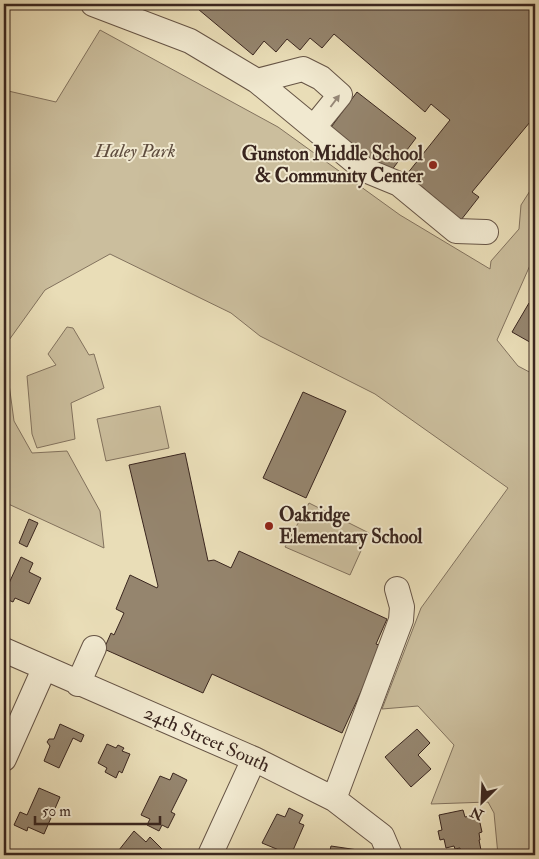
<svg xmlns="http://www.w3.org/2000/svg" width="539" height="859" font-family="'IM FELL Double Pica',serif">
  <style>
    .green { fill: #cbbe9d; stroke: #82725e }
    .building { fill: #95856e; stroke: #3a261f }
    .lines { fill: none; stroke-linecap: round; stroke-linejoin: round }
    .minor-casing { stroke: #665445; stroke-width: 26 }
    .minor { stroke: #f1e9d0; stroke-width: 24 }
    .oneway { fill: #968878 }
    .poi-dot { fill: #8f2418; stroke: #f1e9d0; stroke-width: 2 }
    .labels { text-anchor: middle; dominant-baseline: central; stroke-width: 4; stroke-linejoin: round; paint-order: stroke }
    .park-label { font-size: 19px; font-style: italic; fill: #5e4c3e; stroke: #f1e9d0 }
    .poi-label { font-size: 19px; font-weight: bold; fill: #3a261f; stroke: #f1e9d0; text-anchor: end }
    .street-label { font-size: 19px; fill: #3a261f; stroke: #f1e9d0 }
  </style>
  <rect width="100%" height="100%" fill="#e9ddb7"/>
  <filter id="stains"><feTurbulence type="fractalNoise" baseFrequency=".004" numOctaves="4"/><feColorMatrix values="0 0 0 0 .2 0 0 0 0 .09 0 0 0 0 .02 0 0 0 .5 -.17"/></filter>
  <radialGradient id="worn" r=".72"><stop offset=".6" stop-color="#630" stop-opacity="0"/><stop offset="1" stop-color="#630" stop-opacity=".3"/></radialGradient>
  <path class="green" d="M 100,30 L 278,127 L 400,215 L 490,269 L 491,261 L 519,229 L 521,205 L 535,183 L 535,254 L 497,340 L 518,366 L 535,375 L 535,855 L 498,855 L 494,813 L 488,802 L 431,804 L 454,745 L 418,706 L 382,709 L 421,608 L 508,488 L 375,394 L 260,336 L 231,313 L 110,254 L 45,290 L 4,347 L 14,421 L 32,453 L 67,451 L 100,511 L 104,548 L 4,502 L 4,90 L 56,102 Z
    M 67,327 L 73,328 L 89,355 L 94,354 L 104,388 L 71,403 L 75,439 L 37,448 L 32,434 L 27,376 L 56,365 L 48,354 Z
    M 160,406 L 169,448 L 106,461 L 97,419 Z
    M 309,503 L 369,533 L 350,575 L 285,547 Z"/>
  <path class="building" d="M 192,4 L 253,4 L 254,5 L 255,4 L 535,4 L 535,116 L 472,192 L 479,197 L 461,220 L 407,174 L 450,120 L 431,104 L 425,112 L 334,34 L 322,48 L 310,38 L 300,50 L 287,39 L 276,52 L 264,41 L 253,55 Z
    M 357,92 L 416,138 L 388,175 L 329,130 Z
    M 529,303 L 535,307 L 535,345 L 512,332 Z
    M 303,392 L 346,411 L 306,498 L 263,478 Z
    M 185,453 L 208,561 L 214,560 L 231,568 L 239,551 L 387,619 L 376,644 L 382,646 L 342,733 L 212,674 L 203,693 L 104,649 L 111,633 L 114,635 L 124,613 L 116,609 L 130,575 L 157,588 L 158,586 L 129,465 Z
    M 29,519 L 38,523 L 27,547 L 19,543 Z
    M 21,557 L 33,563 L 29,572 L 41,578 L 29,604 L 15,598 L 13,602 L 4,598 L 4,594 Z
    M 60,724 L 84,735 L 81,742 L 73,738 L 59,768 L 44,761 L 50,746 L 47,742 L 49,739 L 54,739 Z
    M 417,729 L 430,743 L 418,755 L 431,769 L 411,787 L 385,757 Z
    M 107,744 L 116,748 L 118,745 L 124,748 L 122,751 L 130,754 L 122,773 L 119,771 L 116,778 L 105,772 L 107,768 L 98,763 Z
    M 173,773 L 187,780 L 171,812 L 175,814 L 168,828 L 162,825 L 159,831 L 147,825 L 150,819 L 141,815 L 160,776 L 170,780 Z
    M 39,788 L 60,797 L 44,834 L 28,827 L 27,831 L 14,825 L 20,812 L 27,815 Z
    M 289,808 L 303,815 L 299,823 L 304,825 L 291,855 L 262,843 L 277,814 L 285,817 Z
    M 463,810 L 465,817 L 478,814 L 482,832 L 479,833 L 480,840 L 479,840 L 482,855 L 461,855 L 460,848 L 455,849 L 454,846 L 446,848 L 444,839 L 440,840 L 438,831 L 442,830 L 439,815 Z
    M 134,831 L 146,842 L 150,837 L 164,851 L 160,855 L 115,855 Z
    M 331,846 L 358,850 L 357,855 L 329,855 Z"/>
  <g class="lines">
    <g class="minor-casing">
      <path id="minor" d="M 93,4 L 190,41 L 257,81 L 365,170 L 399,184 L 456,231 L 486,232
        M 257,81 L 303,69 L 321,78 L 340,95 L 314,127
        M 4,650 L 254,759 L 334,799 L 382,836 L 390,855
        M 78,684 L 94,648
        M 4,759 L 44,669
        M 334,799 L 401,620 L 402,607 L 397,589
        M 210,855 L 254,759"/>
    </g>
    <use href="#minor" class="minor"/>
  </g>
  <defs><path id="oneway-solid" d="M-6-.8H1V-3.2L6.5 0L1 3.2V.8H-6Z" transform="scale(1.25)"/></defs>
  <use class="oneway" href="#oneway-solid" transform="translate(335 101) rotate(-53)"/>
  <g class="poi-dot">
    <circle cx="433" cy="165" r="5"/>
    <circle cx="269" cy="526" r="5"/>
  </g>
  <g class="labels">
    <g class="park-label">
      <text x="135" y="151">Haley Park</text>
    </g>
    <g class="poi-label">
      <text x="423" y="154">Gunston Middle School<tspan x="423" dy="22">&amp; Community Center</tspan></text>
      <text x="279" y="515" text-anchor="start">Oakridge<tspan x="279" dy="22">Elementary School</tspan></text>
    </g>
    <g class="street-label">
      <text transform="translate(207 739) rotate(24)">24th Street South</text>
    </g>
  </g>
  <rect width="539" height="859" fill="none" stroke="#e9ddb7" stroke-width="20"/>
  <rect x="5" y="5" width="529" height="849" fill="none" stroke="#3a261f" stroke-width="2.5"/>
  <rect x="10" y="10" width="519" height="839" fill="none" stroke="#3a261f"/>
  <g transform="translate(482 802) rotate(204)" stroke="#f1e9d0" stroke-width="4" paint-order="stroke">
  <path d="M0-4L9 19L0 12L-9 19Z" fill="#3a261f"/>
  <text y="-8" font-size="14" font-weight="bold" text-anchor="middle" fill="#3a261f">N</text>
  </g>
  <path d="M35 816v8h125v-8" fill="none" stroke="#3a261f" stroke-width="2.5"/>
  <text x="42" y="816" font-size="15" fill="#3a261f" stroke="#f1e9d0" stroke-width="4" paint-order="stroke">50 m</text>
  <rect width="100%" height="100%" filter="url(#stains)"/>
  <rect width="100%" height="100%" fill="url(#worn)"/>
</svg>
